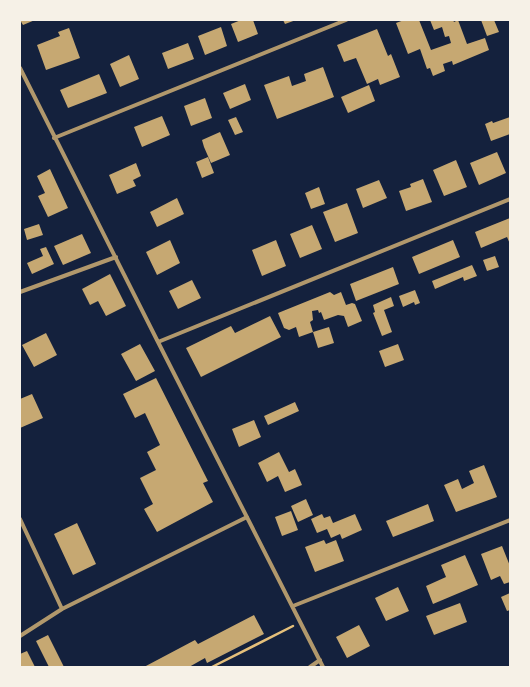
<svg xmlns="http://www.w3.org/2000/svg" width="530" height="687" font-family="Karla,sans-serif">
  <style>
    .building { fill: #c6a872 }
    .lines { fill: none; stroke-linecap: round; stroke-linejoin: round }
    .path { stroke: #e5c07b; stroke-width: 2.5 }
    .minor { stroke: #b1986c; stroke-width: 4 }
  </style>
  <rect width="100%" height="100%" fill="#14213d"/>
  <path class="building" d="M 20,20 L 35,20 L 23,25 Z
    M 241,20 L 253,20 L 258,34 L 238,42 L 231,24 Z
    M 283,20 L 296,20 L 285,24 Z
    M 404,20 L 419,20 L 431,50 L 451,43 L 449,36 L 445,37 L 442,27 L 434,30 L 430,20 L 453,20 L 454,22 L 458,20 L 467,44 L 485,38 L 489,50 L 453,65 L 452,61 L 443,64 L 445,71 L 433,76 L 430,68 L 427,69 L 420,49 L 408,54 L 396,23 Z
    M 481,20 L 494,20 L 499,32 L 487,36 Z
    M 221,27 L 227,46 L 205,55 L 198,36 Z
    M 69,28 L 80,58 L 46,70 L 37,45 L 60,36 L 58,32 Z
    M 377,29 L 388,56 L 391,54 L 400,77 L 380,85 L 378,79 L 367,84 L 356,58 L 344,62 L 337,45 Z
    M 188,43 L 194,59 L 168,69 L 162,53 Z
    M 129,55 L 139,79 L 120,87 L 110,64 Z
    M 323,67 L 334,97 L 277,119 L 264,85 L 289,76 L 292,86 L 306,81 L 304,74 Z
    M 99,74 L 107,93 L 68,108 L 60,90 Z
    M 245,84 L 251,100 L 230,109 L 223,93 Z
    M 369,85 L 375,101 L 348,113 L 341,97 Z
    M 205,98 L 212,118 L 191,126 L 184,106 Z
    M 162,116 L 170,135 L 142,147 L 134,127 Z
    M 236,117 L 243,132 L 235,135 L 228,120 Z
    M 510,117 L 510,134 L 491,141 L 485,124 L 492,121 L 493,123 Z
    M 220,132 L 230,155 L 211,163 L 204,147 L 202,140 Z
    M 497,152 L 506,173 L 479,185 L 470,163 Z
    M 208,157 L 214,173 L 202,178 L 196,162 Z
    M 456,160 L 467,187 L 444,196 L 433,170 Z
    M 136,163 L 141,176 L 133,180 L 136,186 L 117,194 L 109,175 Z
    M 50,169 L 68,208 L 48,217 L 38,196 L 45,193 L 37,176 Z
    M 423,179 L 432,202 L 406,211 L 399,191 L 411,187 L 410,184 Z
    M 379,180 L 387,198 L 363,208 L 356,189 Z
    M 319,187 L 325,204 L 311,209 L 305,193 Z
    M 177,198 L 184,214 L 157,227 L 150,212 Z
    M 347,203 L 358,233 L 335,242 L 323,212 Z
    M 510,218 L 510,244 L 507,237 L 481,248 L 475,232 Z
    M 39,224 L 43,235 L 27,240 L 24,229 Z
    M 312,225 L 322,249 L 300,258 L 290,234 Z
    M 82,234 L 91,253 L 63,265 L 54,246 Z
    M 170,240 L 180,263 L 157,275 L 146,252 Z
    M 276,240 L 286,266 L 262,276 L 252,250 Z
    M 453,240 L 460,257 L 419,274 L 412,257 Z
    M 46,247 L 54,264 L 32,274 L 27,263 L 43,256 L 40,249 Z
    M 495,256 L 499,267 L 487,271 L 483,260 Z
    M 472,265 L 477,276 L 464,281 L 463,277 L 435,289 L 432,281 Z
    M 393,267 L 399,284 L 356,301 L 350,284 Z
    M 110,274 L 126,306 L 106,316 L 98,301 L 90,305 L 82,289 Z
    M 192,280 L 201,298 L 178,309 L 169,291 Z
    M 415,290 L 420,303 L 415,305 L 414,302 L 403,307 L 399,296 Z
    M 330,292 L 334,295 L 341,292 L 346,305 L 352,303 L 355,304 L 362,321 L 348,327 L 344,316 L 338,315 L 324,320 L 321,312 L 319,313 L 318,310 L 312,311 L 313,320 L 310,322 L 313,332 L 299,337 L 296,327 L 289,330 L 284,328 L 278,313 Z
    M 391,297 L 394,306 L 384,310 L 392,332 L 382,336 L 373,313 L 375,312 L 373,305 Z
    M 270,316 L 281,337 L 201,377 L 186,348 L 231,326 L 235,333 Z
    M 329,327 L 334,343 L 318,348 L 313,332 Z
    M 46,333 L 57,355 L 34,367 L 22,345 Z
    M 140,344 L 155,371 L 136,381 L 121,354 Z
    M 398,344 L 404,360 L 385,367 L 379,351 Z
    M 156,378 L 208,481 L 203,483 L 213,502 L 157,532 L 144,509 L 153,504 L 140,478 L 156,470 L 147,452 L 160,445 L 145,413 L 135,418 L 123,394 Z
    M 32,394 L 43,418 L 20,428 L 20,399 Z
    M 295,402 L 299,411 L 268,425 L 264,416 Z
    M 254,420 L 261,437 L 239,447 L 232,429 Z
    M 279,452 L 289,472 L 295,469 L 302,485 L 285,492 L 278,476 L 267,482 L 258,463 Z
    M 484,465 L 497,497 L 456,512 L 444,485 L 458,479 L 462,489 L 474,483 L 469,471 Z
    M 306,499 L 313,515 L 298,522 L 291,506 Z
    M 428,504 L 434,521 L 393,537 L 386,521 Z
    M 291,511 L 298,530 L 282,536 L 275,517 Z
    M 322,514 L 324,518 L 330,516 L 333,523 L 355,514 L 362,530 L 342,539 L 340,534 L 331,538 L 327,529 L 317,533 L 311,519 Z
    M 77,523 L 96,564 L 73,575 L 54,534 Z
    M 324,540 L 326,544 L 336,540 L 344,561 L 315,572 L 305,547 Z
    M 502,546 L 510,566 L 510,582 L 504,584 L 500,576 L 491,580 L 481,554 Z
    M 465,555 L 478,585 L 433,604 L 426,586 L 446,577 L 441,565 Z
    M 398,587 L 409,611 L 386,621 L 375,598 Z
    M 510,593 L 510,610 L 507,611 L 501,597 Z
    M 460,603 L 467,622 L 434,635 L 426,616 Z
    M 254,615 L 264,634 L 207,663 L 205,658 L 189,667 L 144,667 L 195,640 L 198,644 Z
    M 359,625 L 370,646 L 347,658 L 336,637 Z
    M 48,635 L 64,667 L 49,667 L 36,641 Z
    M 27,651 L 35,667 L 20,667 L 20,654 Z"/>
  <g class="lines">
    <path class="path" d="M 212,667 L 293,626"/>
    <path class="minor" d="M 20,68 L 158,342 L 323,667
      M 54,138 L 346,20
      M 20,292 L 116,257
      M 158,342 L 510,199
      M 20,519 L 62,609
      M 293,606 L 510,520
      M 20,636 L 62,609 L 247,517
      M 310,667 L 320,660"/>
  </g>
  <rect width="530" height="687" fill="none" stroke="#f6f1e7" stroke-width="42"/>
</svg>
